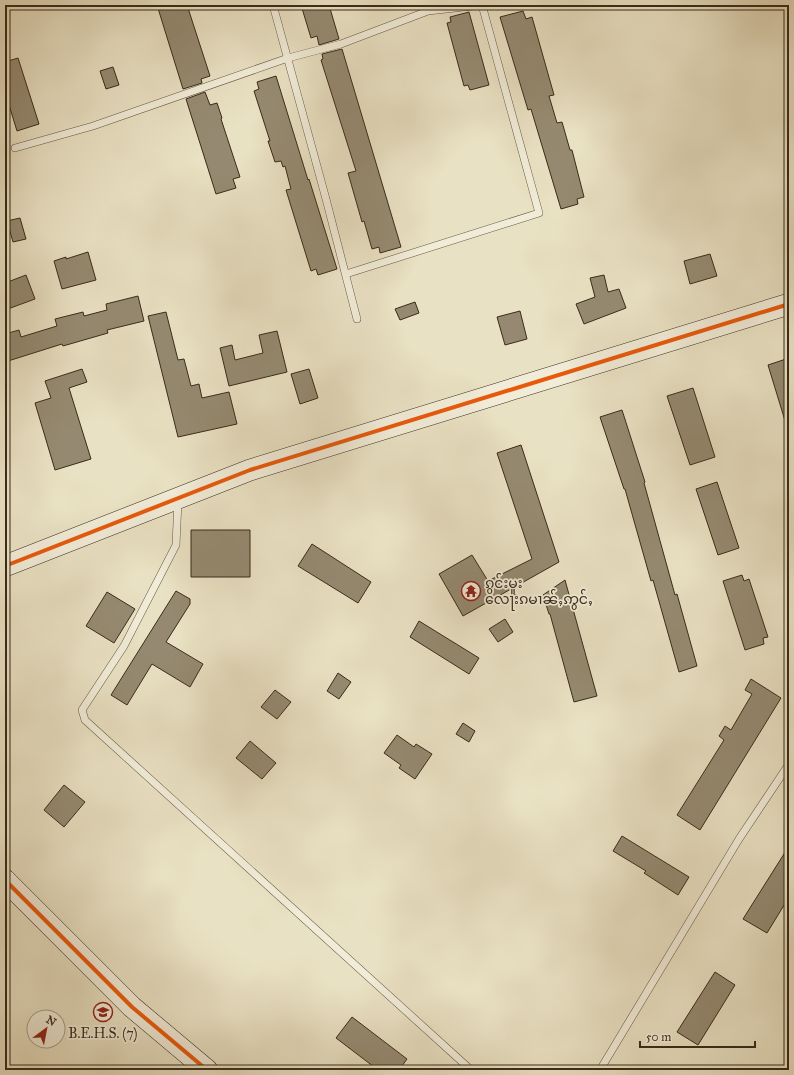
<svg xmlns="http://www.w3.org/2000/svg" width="794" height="1075" font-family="'IM FELL Great Primer','Noto Sans Myanmar',serif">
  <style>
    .building { fill: #958a71; stroke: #392b19 }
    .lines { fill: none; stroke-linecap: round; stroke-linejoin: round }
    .lane-casing { stroke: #655844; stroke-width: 8 }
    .secondary-casing { stroke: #392b19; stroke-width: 22 }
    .lane { stroke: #f1ecd8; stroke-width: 7 }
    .secondary { stroke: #f1ecd8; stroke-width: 21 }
    .cycleway-casing { stroke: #f1ecd8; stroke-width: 6 }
    .cycleway { stroke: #e8590c; stroke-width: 4 }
    .labels { text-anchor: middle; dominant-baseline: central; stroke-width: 3.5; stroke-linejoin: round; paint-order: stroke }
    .poi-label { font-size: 14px; fill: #392b19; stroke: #f1ecd8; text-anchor: start }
  </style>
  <rect width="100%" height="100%" fill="#e9e1c3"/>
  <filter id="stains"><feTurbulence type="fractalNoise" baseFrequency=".005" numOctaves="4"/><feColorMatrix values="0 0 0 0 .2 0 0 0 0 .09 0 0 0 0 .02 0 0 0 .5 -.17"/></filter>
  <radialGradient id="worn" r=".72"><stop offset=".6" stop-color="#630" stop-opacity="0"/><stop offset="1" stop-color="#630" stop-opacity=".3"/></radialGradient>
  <path class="building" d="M 157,5 L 187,5 L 210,76 L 201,79 L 202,83 L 183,89 Z
    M 301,5 L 329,5 L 339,39 L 319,45 L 317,36 L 311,38 Z
    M 523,11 L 526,19 L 532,17 L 554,95 L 549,96 L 557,123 L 562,122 L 570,150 L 572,150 L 584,197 L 577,199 L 578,204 L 561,209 L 531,109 L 528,110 L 500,17 Z
    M 469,12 L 489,85 L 470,90 L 468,85 L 464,86 L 447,23 L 451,22 L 450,17 Z
    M 342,49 L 401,247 L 380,253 L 379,247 L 372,249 L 364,221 L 362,222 L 348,173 L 356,171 L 321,60 L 323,59 L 322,54 Z
    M 18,58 L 39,124 L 17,131 L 5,92 L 5,62 Z
    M 113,67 L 119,85 L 106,89 L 100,71 Z
    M 276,76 L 308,180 L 309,179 L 337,269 L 318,275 L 316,269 L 311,271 L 286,190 L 291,189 L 285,166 L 283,167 L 281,161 L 275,162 L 268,141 L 270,141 L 254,91 L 259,89 L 257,82 Z
    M 205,92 L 210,105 L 217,103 L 222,118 L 221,119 L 240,177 L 233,179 L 236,188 L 216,194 L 186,99 Z
    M 20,218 L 26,239 L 13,242 L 7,221 Z
    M 88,252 L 96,280 L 62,289 L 54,261 L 66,257 L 66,259 Z
    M 710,254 L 717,276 L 690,284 L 684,261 Z
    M 26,275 L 35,299 L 5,310 L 5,283 Z
    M 604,275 L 608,292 L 619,289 L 626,308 L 584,324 L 576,304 L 595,297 L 590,278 Z
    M 138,296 L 144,321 L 107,330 L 108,333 L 63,346 L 62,344 L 8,361 L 5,352 L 5,334 L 19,330 L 21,337 L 57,326 L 55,319 L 83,312 L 84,316 L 107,310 L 106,304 Z
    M 415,302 L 419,313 L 400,320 L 395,309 Z
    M 520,311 L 527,339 L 505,345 L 497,317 Z
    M 166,312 L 178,360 L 184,359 L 191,386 L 199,384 L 202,398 L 229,392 L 237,424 L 178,437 L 148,316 Z
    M 277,331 L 287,372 L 229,386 L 220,348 L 232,345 L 235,360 L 263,353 L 259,335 Z
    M 789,358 L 789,424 L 786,424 L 768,365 Z
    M 82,369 L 87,382 L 69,388 L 91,459 L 55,470 L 35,403 L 51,398 L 45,381 Z
    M 309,369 L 318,398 L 300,404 L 291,374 Z
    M 693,388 L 715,457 L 690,465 L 667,396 Z
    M 622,410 L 645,482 L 644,483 L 675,595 L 677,594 L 697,666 L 679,672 L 653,580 L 651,581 L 625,489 L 624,489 L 600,417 Z
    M 521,445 L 559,562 L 463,616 L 439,574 L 472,555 L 488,581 L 532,559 L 497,453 Z
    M 717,482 L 739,548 L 718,555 L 696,489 Z
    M 191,530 L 250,530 L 250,577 L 191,577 Z
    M 312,544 L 371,582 L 358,603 L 298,566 Z
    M 742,575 L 744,581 L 749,579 L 768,637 L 763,638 L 764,644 L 745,650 L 723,581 Z
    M 565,580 L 597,696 L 574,702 L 550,614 L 549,614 L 543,595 Z
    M 176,591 L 190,599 L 190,604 L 166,642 L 203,664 L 190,687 L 152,664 L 127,705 L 111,695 Z
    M 107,592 L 135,609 L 114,643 L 86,626 Z
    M 505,619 L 513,632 L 498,642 L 489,629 Z
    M 419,621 L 479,658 L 469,674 L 410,637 Z
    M 338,673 L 351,682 L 339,699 L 327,691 Z
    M 751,679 L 781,698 L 700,830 L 677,815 L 724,740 L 719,736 L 725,726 L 731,730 L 752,694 L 745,690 Z
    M 275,690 L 291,702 L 277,719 L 261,707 Z
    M 463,723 L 475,731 L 469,742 L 456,734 Z
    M 397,735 L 414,747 L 416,744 L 432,754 L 415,779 L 399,768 L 401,765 L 384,753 Z
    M 250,741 L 276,763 L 262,779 L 236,758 Z
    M 64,785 L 85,802 L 64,827 L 44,810 Z
    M 622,836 L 689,877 L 678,895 L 644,873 L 646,871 L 613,851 Z
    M 789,846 L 789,897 L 767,933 L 743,919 Z
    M 715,972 L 735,985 L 698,1045 L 677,1032 Z
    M 352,1017 L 407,1059 L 399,1070 L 378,1070 L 336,1038 Z"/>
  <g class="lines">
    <g class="lane-casing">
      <path id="lane" d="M 273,5 L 326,199 L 357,319
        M 15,148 L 93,126 L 288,58 L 341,44 L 428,11 L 482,5
        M 346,274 L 539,213 L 482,5
        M 178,501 L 176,545 L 124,646 L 82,710 L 85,720 L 471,1070
        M 600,1070 L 739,839 L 789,764"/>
    </g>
    <g class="secondary-casing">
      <path id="secondary" d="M 5,566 L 250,470 L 789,304
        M 5,880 L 132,1007 L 207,1070"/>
    </g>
    <use href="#lane" class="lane"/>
    <use href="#secondary" class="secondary"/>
    <g class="cycleway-casing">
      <path id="cycleway" d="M 5,566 L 250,470 L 789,304
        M 5,880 L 132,1007 L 207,1070"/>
    </g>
    <use href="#cycleway" class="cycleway"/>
  </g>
  <defs>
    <g id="temple-ring" transform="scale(1)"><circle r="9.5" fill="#f1ecd8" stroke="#8f2418" stroke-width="1.5"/><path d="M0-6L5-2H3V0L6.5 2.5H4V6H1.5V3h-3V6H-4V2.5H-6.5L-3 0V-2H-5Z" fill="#8f2418"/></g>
    <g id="school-ring" transform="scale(1)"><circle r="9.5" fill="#f1ecd8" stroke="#8f2418" stroke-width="1.5"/><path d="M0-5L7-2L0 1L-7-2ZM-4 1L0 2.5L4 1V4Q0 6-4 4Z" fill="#8f2418"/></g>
  </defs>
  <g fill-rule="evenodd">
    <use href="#temple-ring" x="471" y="591"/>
    <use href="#school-ring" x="103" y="1012"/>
  </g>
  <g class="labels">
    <g class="poi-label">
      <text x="485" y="583">ၵွင်းမူး<tspan x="485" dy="16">လေႃးၵမၢၼ်ႇဢွင်ႇ</tspan></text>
      <text x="103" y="1033" text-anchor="middle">B.E.H.S. (7)</text>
    </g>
  </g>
  <rect width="794" height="1075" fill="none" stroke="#e9e1c3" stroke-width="20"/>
  <rect x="6" y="6" width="782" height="1063" fill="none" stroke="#392b19" stroke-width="2"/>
  <rect x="10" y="10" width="774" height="1055" fill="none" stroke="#392b19"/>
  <g transform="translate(46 1029) rotate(32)"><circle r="19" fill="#f1ecd8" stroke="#a79f8c"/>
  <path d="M0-3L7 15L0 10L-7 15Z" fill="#8f2418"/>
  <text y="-6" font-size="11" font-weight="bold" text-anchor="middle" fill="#392b19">N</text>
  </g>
  <path d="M640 1041v6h115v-6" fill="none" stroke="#392b19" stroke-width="2"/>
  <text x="646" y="1041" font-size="12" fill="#392b19" stroke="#f1ecd8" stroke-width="3" paint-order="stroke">50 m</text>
  <rect width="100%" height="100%" filter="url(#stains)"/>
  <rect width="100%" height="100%" fill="url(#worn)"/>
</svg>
